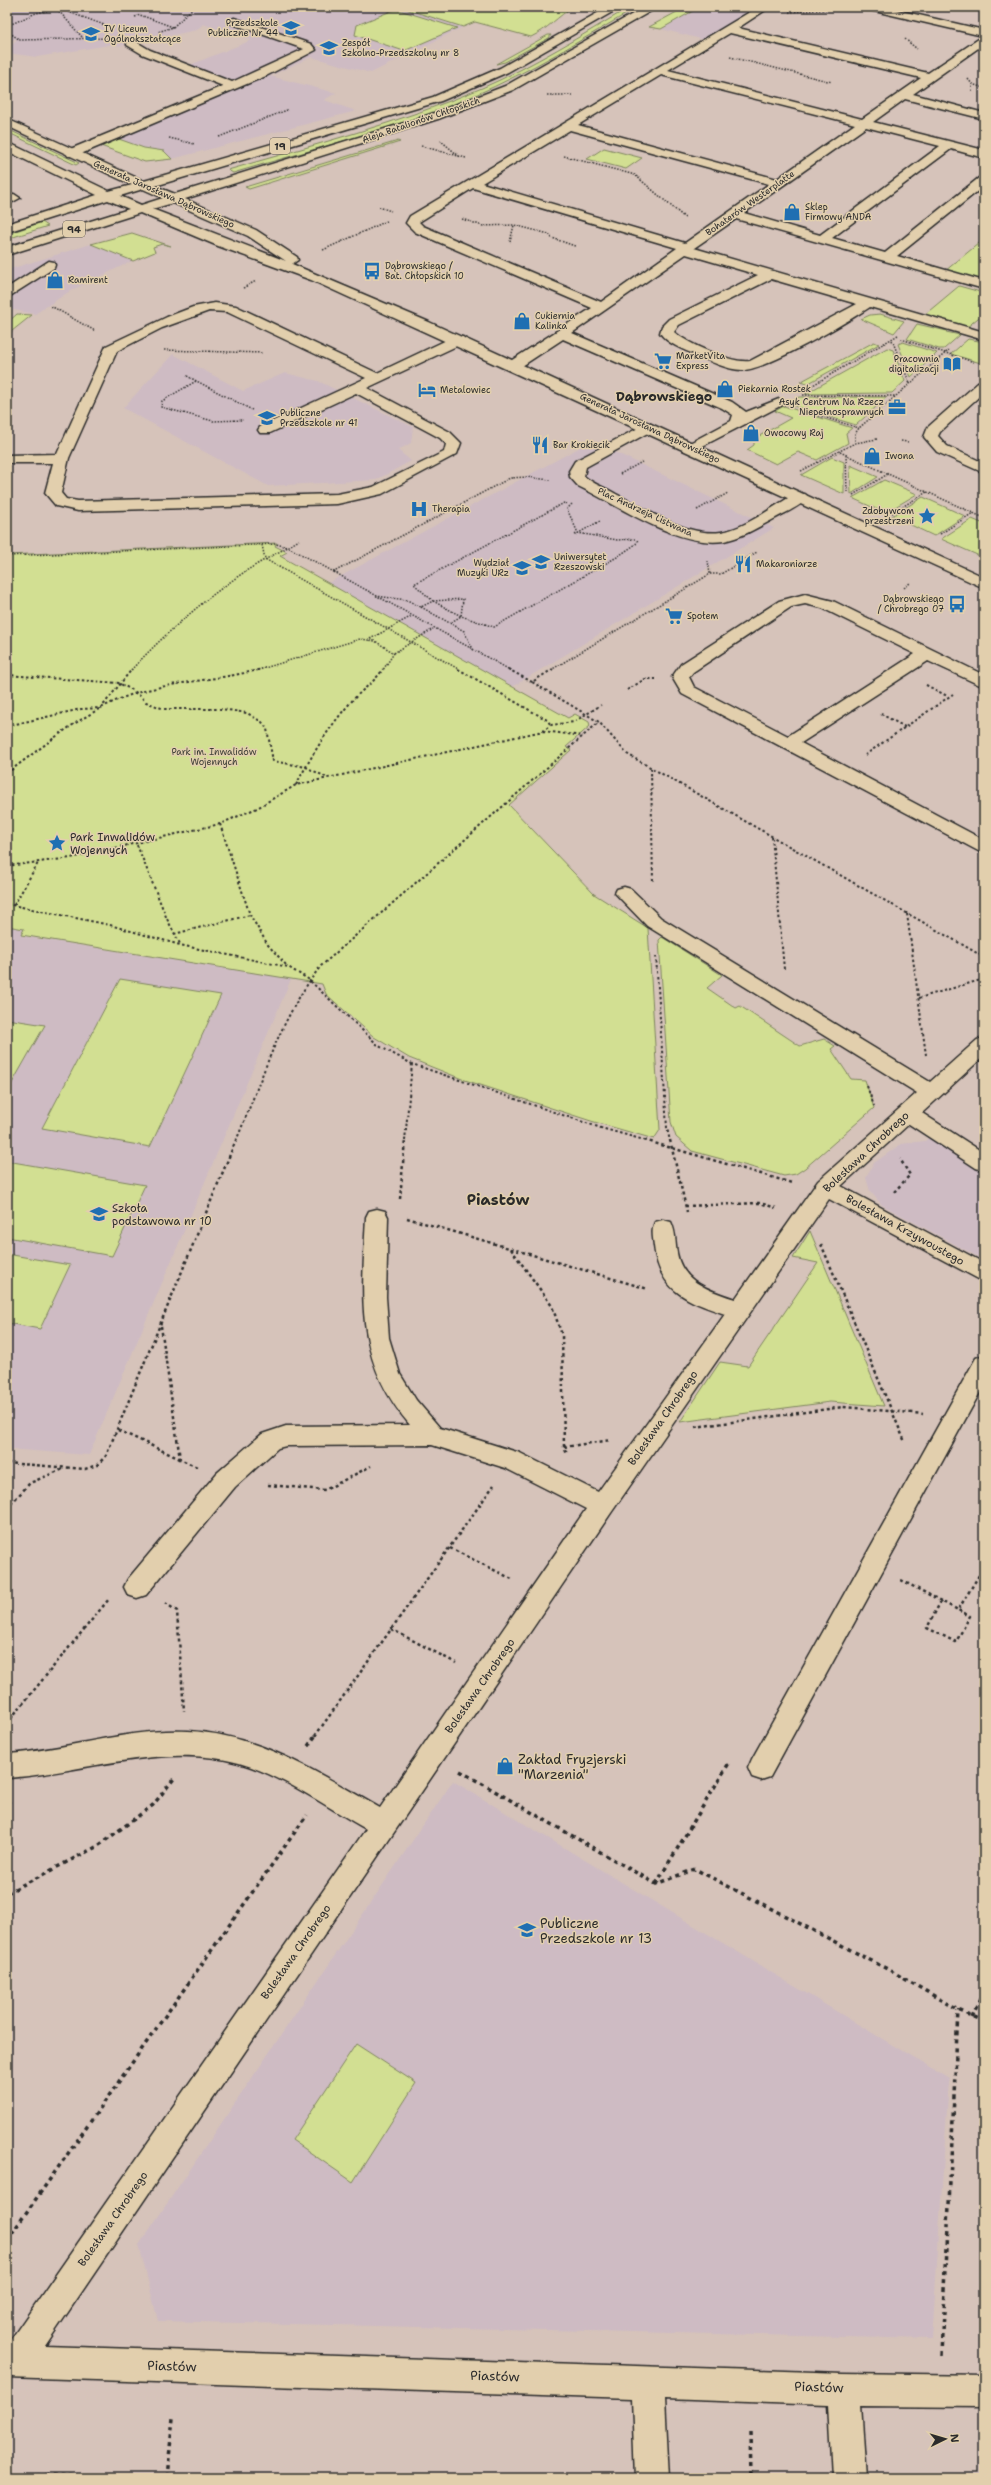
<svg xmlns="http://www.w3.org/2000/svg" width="991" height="2485" font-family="'Shantell Sans',sans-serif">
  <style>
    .built { fill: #cebbc3 }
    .green { fill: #d2df92; stroke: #7e855e }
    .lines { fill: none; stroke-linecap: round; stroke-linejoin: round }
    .minor-casing { stroke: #2b2b2b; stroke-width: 3 }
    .major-casing { stroke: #2b2b2b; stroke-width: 3 }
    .path-far3 { stroke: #2b2b2b; stroke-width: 1.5; stroke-dasharray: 1.5 1.5; stroke-linecap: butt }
    .path-far2 { stroke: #2b2b2b; stroke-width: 2; stroke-dasharray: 2.5 2.5; stroke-linecap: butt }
    .path-far1 { stroke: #2b2b2b; stroke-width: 2.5; stroke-dasharray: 3 3; stroke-linecap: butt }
    .path { stroke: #2b2b2b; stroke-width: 3.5; stroke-dasharray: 4 4; stroke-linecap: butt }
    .minor { fill: #e2cfad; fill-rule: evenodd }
    .major { fill: #e2cfad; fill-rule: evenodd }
    .labels { text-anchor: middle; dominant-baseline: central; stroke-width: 3; stroke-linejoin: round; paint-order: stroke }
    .far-poi-label { font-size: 9px; fill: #2b2b2b; stroke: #e2cfad; text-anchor: start }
    .far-street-label { font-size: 9px; fill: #2b2b2b; stroke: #e2cfad }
    .far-park-label { font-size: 9px; fill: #3c3d35; stroke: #e2cfad }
    .shield { fill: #e2cfad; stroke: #625c52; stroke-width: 1 }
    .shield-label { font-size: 10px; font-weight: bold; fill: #2b2b2b }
    .poi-label { font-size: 11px; fill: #2b2b2b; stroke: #e2cfad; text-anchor: start }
    .street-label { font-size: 11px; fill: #2b2b2b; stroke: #e2cfad }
    .far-district-label { font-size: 13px; font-weight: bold; fill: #2b2b2b; stroke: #e2cfad }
    .near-poi-label { font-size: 13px; fill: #2b2b2b; stroke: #e2cfad; text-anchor: start }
    .near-street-label { font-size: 13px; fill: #2b2b2b; stroke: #e2cfad }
    .district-label { font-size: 15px; font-weight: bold; fill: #2b2b2b; stroke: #e2cfad }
  </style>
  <rect width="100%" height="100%" fill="#d6c3ba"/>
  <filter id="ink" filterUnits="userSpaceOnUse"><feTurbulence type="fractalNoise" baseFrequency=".025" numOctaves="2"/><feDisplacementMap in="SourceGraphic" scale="8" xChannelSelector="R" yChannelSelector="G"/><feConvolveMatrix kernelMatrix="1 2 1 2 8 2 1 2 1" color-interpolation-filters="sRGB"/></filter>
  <g filter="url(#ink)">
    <path class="built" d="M 7,7 L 399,7 L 463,27 L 371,73 L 311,57 L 270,76 L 336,93 L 324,100 L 356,111 L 172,159 L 164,151 L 144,148 L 116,138 L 237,81 L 231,80 L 190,65 L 252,40 L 203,24 L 197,30 L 119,46 L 115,44 L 37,57 L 7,53 L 17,39 L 7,40 Z
      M 700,7 L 760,7 L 705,40 L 661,29 Z
      M 91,244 L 132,261 L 70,291 L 35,314 L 9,309 L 7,270 Z
      M 173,354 L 243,391 L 285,373 L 318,381 L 413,427 L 411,443 L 398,450 L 411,461 L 376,480 L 268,486 L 123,408 Z
      M 592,441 L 774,528 L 512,687 L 328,583 Z
      M 7,926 L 24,929 L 21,936 L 291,979 L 89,1455 L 7,1449 Z
      M 939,1128 L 984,1159 L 984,1260 L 882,1205 L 870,1191 L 866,1178 L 874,1163 L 901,1144 L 925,1141 Z
      M 453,1781 L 949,2079 L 932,2339 L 158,2321 L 139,2245 Z"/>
    <path class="green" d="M 399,7 L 573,7 C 558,16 548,29 531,37 L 475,22 L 463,27 Z
      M 630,7 L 638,7 C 584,38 530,72 473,96 C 396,129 313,149 233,173 L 228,170 C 313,145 400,123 482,88 C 533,66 582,35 630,7 Z
      M 686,7 L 700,7 L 661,29 L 649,27 Z
      M 396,9 L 457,28 L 404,51 L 355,35 L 357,25 Z
      M 548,35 L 551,35 L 549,38 L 505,62 L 496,64 Z
      M 7,129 L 79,163 L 76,165 L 7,132 Z
      M 116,138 L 144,148 L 164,151 L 172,159 L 145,162 L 98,145 Z
      M 398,141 L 400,142 L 249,189 L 245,187 Z
      M 604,148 L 642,158 L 626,169 L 587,159 Z
      M 42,222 L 48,226 L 7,239 L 7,234 Z
      M 132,233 L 171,246 L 162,244 L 153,247 L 155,252 L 133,261 L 91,244 Z
      M 984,239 L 984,281 L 945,271 Z
      M 959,286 L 984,293 L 984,313 L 966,328 L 923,316 Z
      M 17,314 L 32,315 L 7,335 L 7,323 Z
      M 880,314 L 904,321 L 894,333 L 861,319 L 870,315 Z
      M 917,324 L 947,331 L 946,332 L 960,335 L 944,349 L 939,349 L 907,339 Z
      M 968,339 L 984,342 L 984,364 L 951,354 Z
      M 874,342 L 879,344 L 807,384 L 800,382 Z
      M 903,342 L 937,353 L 911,377 L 898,344 Z
      M 887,348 L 893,350 L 905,381 L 892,393 L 805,394 Z
      M 799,397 L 887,397 L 856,425 L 787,404 Z
      M 784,406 L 852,428 L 846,433 L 848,443 L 817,460 L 798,452 L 776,464 L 747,450 L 754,445 L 754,439 L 791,418 L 775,411 Z
      M 832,457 L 844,462 L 844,494 L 801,475 Z
      M 850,465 L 878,477 L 851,494 Z
      M 884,480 L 917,494 L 885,513 L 852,498 Z
      M 923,497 L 965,516 L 934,536 L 892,516 Z
      M 972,519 L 984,524 L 984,558 L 941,539 Z
      M 277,543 L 275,546 L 287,552 L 280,556 L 568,718 L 575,714 L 589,722 L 590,726 L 566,747 L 571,750 L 509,805 L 594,894 L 648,928 L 660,1130 L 654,1139 L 591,1121 L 462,1079 L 409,1058 L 374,1037 L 326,994 L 322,984 L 21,935 L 24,929 L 7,926 L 7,555 Z
      M 662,937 L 722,975 L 707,988 L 736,1008 L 740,1006 L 800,1046 L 824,1039 L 835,1046 L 831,1049 L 851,1079 L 865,1080 L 874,1108 L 805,1168 L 796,1174 L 784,1176 L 692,1151 L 676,1137 L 671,1122 L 659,940 Z
      M 120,979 L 221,995 L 150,1147 L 42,1128 Z
      M 7,1019 L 45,1025 L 7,1092 Z
      M 7,1161 L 145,1185 L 112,1256 L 7,1237 Z
      M 810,1231 L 884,1406 L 830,1402 L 680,1422 L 720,1362 L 748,1366 L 818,1263 L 793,1258 Z
      M 7,1254 L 70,1265 L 40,1329 L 7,1323 Z
      M 356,2044 L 416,2083 L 353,2182 L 292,2140 Z"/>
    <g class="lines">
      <g class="minor-casing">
        <path id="minor" d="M 758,7 L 770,7 L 738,28 L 928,73 L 983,36 L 870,10 L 865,7 L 884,7 L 984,30 L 984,44 L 913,94 L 984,113 L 984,119 L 905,99 L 873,122 L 984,150 L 984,158 L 951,149 L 832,238 L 885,253 L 980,177 L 984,176 L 984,186 L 897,256 L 984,281 L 984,289 L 736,219 L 694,248 L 984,332 L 984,340 L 870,307 C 847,322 765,371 742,370 C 727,370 710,361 696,355 C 684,350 668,344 660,333 L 662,326 L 669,319 L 758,275 L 686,254 L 572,333 L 732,402 L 746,412 L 779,399 L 786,403 L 691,452 L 684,448 L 686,445 L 731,421 L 733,415 L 722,408 L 563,339 L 519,368 L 509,368 L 507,365 L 509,362 L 592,308 L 415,232 L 406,223 L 410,216 ZM 730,33 L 921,78 L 862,119 L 668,70 ZM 661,75 L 855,124 L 777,179 L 578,125 ZM 866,127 L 940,146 L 820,235 L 744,213 ZM 570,130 L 769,184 L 685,243 L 482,183 ZM 473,188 L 677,248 L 601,302 L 423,226 L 419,222 ZM 771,279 L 857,304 L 750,361 C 732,364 688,344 674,332 L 679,325 Z
          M 234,18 L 311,44 L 316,50 L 266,76 L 76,156 L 68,156 L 66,153 L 68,150 L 223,86 L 142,54 L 127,45 L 127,41 L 135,41 L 150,50 L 232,82 L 304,49 L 230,23 L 229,21 Z
          M 14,194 L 20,198 L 7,205 L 7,197 Z
          M 49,261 L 54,262 L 55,265 L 54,268 L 7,298 L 7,288 Z
          M 215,303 L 236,306 L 377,373 L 453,337 L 463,337 L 465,340 L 463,343 L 367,388 L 450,432 L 461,443 L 457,454 L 382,494 L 337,504 L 78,511 L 56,506 L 45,493 L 53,463 L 7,463 L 7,455 L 57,454 L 106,346 L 167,317 L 193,307 ZM 209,311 L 227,312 L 366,378 L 260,427 L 258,430 L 260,433 L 270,433 L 356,393 L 440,438 L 446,444 L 444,452 L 373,487 L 337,494 L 78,501 L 66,499 L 61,493 L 69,458 L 117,351 L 162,328 Z
          M 984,381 L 984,392 L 940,432 L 938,436 L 947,446 L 984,463 L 984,473 L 937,452 L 924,437 L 928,427 L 979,382 Z
          M 648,423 L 655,427 L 653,430 L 586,467 L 584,476 C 593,484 606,488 616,494 C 646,509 686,537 721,532 C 747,528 773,506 795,494 L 805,494 L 808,497 C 801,507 782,514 772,520 C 757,528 741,538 724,541 C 678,548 618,505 578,486 L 570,477 L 569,471 L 575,461 Z
          M 805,594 L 833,601 L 984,675 L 984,687 L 928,661 L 801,743 L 984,840 L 984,854 L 682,694 L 672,677 L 681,664 L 779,601 ZM 805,604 L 822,608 L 915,654 L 788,736 L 694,687 L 689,677 L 693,672 L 791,607 Z
          M 624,887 L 631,889 L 661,918 L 930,1082 L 977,1040 L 984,1038 L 984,1056 L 922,1113 L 984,1153 L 984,1171 L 976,1168 L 909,1124 L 841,1186 L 984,1263 L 984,1282 L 829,1199 L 611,1513 L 45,2346 L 843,2373 L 984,2375 L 984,2407 L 861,2406 L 866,2478 L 832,2478 L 828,2405 L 665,2399 L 669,2478 L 635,2478 L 632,2398 L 7,2377 L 7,2345 L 366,1829 C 325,1806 284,1776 239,1763 C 162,1742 84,1773 7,1778 L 7,1754 C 67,1750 127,1728 188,1731 C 259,1734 320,1774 380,1808 L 586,1509 L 505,1468 L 432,1445 L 286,1446 L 278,1448 L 235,1487 L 146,1595 L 137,1598 L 128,1595 L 124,1587 L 128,1579 L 217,1473 L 262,1434 L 286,1426 L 410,1425 C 354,1360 362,1297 366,1217 L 369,1211 L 377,1209 L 385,1211 L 388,1217 L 386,1297 L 389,1338 L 400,1374 L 416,1400 L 440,1428 L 520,1453 L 598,1492 L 725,1314 C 687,1301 659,1291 654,1246 C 653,1237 651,1230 655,1222 L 663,1220 L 671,1222 C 676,1232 675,1242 677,1253 C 682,1282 710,1291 735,1299 L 818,1181 L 917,1093 L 647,926 L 615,893 L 617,889 Z
          M 984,1355 L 984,1385 L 770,1777 L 761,1780 L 752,1777 L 748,1768 L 752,1759 L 976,1358 Z"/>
      </g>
      <g class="major-casing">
        <path id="major" d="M 608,7 L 621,7 L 508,72 L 441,101 L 155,186 L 175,194 L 430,115 L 505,86 L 645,7 L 658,7 L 513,90 L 438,119 L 185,199 L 256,230 L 297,257 L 298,260 L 292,264 L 429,322 L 984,577 L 984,588 L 311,280 L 218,246 L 140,213 L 7,255 L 7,247 L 129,209 L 108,200 L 7,232 L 7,224 L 97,195 L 7,151 L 7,142 L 109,191 L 132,185 L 7,126 L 7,119 L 144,181 L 433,97 L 500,68 ZM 143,189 L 163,198 L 141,205 L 120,196 ZM 173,203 L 248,236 L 286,261 L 152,209 Z"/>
      </g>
      <path class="path-far3" d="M 54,7 L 113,28
        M 57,9 L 82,37
        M 677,10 L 682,7
        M 789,12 L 848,8
        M 135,17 L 140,15 L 173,27 L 158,32
        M 7,26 L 36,13 L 60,9
        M 173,27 L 194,7
        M 7,31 L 20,40 L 109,38
        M 905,39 L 917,49
        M 730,57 L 832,82
        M 968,79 L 972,84 L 972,91
        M 972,84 L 984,88
        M 547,95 L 572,95
        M 219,137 L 287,110
        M 169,138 L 195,144
        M 440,140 L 459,156
        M 421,146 L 466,158
        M 564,156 L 635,175 L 685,218
        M 379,207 L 391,211
        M 462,219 L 483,226 L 514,225 L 549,234 L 552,238 L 575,246
        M 510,242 L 514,225
        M 323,250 L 387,221
        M 243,288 L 256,281
        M 51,306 L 95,331
        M 901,339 L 974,362
        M 892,340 L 910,384
        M 164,350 L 263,353
        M 187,376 L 252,410
        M 196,381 L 162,401 L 161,407 L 213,421 L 243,420
        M 801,392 L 898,335
        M 803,395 L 896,396
        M 804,411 L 859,428
        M 901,441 L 908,442
        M 855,443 L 877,439
        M 840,452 L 984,518
        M 846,455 L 847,492
        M 801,471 L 855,443 L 855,434 L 859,428 L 949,350
        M 620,474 L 642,462
        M 853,495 L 888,474
        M 572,504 L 567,509 L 578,533 L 617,540 L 635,539
        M 697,510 L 728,493
        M 892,513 L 927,492
        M 940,534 L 973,513
        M 575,535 L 600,521
        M 262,545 L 265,559 L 460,670
        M 7,556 L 276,544 L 288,547 L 334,572 L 510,478 L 526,477 L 550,480
        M 334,572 L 510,670
        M 710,574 L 721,574 L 757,552
        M 904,588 L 910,583
        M 376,596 L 407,600 L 421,607 L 433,601 L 414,584 L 564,503 L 567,504
        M 433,601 L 461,616 L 494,627 L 617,557 L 636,544 L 638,539
        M 433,601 L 463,599 L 461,616 L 450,623
        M 421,607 L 464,631 L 474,651
        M 370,639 L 412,616
        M 394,653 L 433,629
        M 131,670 C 166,633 204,599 246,571 C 263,560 282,551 299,540
        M 258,670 L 360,639 L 375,641 L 394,653 L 383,670
        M 551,670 L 710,574 L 708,561"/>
      <path class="path-far2" d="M 458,669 L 547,720 L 551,725
        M 508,669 L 532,682
        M 553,669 L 532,682 L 599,722 L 627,754 L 984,957
        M 7,675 L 119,683 L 137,693 L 146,702 L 164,709 L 221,709 L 247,713 L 262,722 L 267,729 L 273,761 L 306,767 L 326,777
        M 926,685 L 949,697
        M 627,690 L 645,679 L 656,679
        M 881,714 L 905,727
        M 7,726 L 81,709 L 101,708 L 132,669
        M 543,731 L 583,736
        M 865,755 L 953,694
        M 651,768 L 653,883
        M 7,773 C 47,744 86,710 133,694 C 175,681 220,680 262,669
        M 296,785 C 312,755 328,728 351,702 C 360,691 375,682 383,669
        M 220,824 L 250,915 L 268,945 L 287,966
        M 772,837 L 784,969
        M 137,845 L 167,919 L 180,944
        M 7,866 L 71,858 L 220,824 L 257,808 L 296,785 L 543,731 L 551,725 L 574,722 L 601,705
        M 7,904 L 110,925 L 180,945 L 288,967 L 308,979 L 379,1046 L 412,1064 L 601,1128 L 648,1141
        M 14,905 L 38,863
        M 907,914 L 926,1055
        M 174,934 L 250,915
        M 656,956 L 667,1128 L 670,1141
        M 919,998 L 984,979
        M 867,1086 L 874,1106
        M 236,1141 C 261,1082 280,1017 321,966 L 599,722
        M 405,1141 L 412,1064"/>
      <path class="path-far1" d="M 644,1140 L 792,1183
        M 670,1140 L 687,1212
        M 894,1192 L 910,1175 L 900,1159
        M 400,1199 L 405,1140
        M 685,1206 L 760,1203 L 776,1208
        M 407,1218 L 648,1289
        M 821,1244 L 905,1442
        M 511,1249 L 552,1306 L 562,1335 L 564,1447 L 567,1454
        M 161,1326 L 180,1459 L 197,1467
        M 695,1427 L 843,1407 L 923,1414
        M 118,1430 L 180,1459
        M 564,1447 L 611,1440
        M 7,1463 L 85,1469 L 97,1465 L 106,1456 L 236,1140
        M 268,1485 L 325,1490 L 371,1466
        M 7,1508 L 30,1483 L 63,1469
        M 450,1548 L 514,1580
        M 901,1580 L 958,1610 L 984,1567
        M 941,1601 L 927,1628 L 956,1642 L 970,1616 L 958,1610
        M 165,1603 L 177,1611 L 184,1711
        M 391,1629 L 456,1663
        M 7,1723 L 109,1599
        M 315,1736 L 494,1485"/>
      <path class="path" d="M 308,1746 L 316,1735
        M 460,1771 L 656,1884 L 695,1869 L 893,1972 L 958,2010 L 984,2021
        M 7,1804 L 12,1798
        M 656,1884 L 729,1763
        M 7,1893 L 98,1846 L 153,1805 L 176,1776
        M 972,2017 L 984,1990
        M 7,2240 L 307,1815
        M 942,2355 L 958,2010
        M 750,2432 L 751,2478
        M 21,2478 L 42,2475 L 134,2478
        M 167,2478 L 173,2418"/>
      <use href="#minor" class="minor"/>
      <use href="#major" class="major"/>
    </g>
  </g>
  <defs>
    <g id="school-bare" transform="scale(1.38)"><path d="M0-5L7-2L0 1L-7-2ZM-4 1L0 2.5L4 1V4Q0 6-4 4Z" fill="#1f6fb2" stroke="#e2cfad" stroke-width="2.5" paint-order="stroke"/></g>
    <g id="shop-bare" transform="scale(1.38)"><path d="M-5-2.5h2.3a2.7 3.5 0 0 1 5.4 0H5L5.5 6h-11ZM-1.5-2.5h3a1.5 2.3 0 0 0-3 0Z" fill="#1f6fb2" stroke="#e2cfad" stroke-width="2.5" paint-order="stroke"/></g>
    <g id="bus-bare" transform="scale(1.38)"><path d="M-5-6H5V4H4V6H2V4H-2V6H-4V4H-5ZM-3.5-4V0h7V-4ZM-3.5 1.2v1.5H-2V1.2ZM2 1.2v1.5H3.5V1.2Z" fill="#1f6fb2" stroke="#e2cfad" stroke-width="2.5" paint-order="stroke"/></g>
    <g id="supermarket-bare" transform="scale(1.38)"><path d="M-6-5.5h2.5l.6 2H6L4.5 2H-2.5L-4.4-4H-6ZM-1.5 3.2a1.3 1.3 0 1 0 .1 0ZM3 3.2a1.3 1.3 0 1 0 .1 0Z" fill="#1f6fb2" stroke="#e2cfad" stroke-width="2.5" paint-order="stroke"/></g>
    <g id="library-bare" transform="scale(1.38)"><path d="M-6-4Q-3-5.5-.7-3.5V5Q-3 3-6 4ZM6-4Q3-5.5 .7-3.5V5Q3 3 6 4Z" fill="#1f6fb2" stroke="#e2cfad" stroke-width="2.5" paint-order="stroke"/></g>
    <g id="hotel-bare" transform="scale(1.38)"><path d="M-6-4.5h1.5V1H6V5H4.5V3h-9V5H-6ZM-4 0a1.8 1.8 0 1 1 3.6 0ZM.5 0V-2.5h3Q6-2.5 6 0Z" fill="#1f6fb2" stroke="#e2cfad" stroke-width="2.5" paint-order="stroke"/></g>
    <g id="office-bare" transform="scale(1.38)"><path d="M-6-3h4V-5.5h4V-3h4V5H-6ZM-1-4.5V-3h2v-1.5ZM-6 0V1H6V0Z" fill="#1f6fb2" stroke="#e2cfad" stroke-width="2.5" paint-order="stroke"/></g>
    <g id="restaurant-bare" transform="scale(1.38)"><path d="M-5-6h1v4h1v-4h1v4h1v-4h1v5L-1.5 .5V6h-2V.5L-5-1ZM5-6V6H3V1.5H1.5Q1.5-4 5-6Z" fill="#1f6fb2" stroke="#e2cfad" stroke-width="2.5" paint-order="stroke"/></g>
    <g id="hospital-bare" transform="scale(1.38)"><path d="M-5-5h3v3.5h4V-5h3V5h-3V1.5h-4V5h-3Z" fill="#1f6fb2" stroke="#e2cfad" stroke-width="2.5" paint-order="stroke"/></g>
    <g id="sight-bare" transform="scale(1.38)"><path d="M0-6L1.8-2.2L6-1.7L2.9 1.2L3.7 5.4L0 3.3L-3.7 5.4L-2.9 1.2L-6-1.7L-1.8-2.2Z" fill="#1f6fb2" stroke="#e2cfad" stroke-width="2.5" paint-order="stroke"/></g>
    <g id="university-bare" transform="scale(1.38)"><path d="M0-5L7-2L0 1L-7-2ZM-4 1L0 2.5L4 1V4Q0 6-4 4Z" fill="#1f6fb2" stroke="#e2cfad" stroke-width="2.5" paint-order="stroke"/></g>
  </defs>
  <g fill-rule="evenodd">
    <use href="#school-bare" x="291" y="28"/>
    <use href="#school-bare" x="91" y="34"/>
    <use href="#school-bare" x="329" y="48"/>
    <use href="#shop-bare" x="792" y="212"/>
    <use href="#bus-bare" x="372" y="271"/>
    <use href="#shop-bare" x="55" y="280"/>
    <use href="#shop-bare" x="522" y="321"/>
    <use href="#supermarket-bare" x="663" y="361"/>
    <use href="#library-bare" x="952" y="364"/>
    <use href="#shop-bare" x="725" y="389"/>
    <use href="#hotel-bare" x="427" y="390"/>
    <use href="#office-bare" x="897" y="407"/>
    <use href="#school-bare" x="267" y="418"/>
    <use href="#shop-bare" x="751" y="433"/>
    <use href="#restaurant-bare" x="540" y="445"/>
    <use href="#shop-bare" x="872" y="456"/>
    <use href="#hospital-bare" x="419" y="509"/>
    <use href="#sight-bare" x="927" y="516"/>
    <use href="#university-bare" x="541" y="562"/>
    <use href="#restaurant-bare" x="743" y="564"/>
    <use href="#school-bare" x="522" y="568"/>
    <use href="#bus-bare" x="957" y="604"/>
    <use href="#supermarket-bare" x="674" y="616"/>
    <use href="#sight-bare" x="57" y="843"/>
    <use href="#school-bare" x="99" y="1214"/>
    <use href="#shop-bare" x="505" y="1766"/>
    <use href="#school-bare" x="527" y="1930"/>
  </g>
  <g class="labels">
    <g class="far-poi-label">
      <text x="278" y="23" text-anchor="end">Przedszkole<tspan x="278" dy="10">Publiczne Nr 44</tspan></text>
      <text x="104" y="29">IV Liceum<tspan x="104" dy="10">Ogólnokształcące</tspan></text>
      <text x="342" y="43">Zespół<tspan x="342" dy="10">Szkolno-Przedszkolny nr 8</tspan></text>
      <text x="805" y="207">Sklep<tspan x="805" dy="10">Firmowy ANDA</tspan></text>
      <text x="385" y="266">Dąbrowskiego /<tspan x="385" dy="10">Bat. Chłopskich 10</tspan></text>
      <text x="68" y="280">Ramirent</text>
      <text x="535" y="316">Cukiernia<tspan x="535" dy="10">Kalinka</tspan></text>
      <text x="676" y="356">MarketVita<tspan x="676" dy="10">Express</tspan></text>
      <text x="939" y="359" text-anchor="end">Pracownia<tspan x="939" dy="10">digitalizacji</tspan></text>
      <text x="738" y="389">Piekarnia Rostek</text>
      <text x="440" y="390">Metalowiec</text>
      <text x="884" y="402" text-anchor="end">Asyk Centrum Na Rzecz<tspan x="884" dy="10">Niepełnosprawnych</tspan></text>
      <text x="280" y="413">Publiczne<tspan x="280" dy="10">Przedszkole nr 41</tspan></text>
      <text x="764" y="433">Owocowy Raj</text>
      <text x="553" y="445">Bar Krokiecik</text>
      <text x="885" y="456">Iwona</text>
      <text x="432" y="509">Therapia</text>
      <text x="914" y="511" text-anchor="end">Zdobywcom<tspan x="914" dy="10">przestrzeni</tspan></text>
      <text x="554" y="557">Uniwersytet<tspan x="554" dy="10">Rzeszowski</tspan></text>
      <text x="509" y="563" text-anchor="end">Wydział<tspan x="509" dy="10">Muzyki URz</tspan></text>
      <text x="756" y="564">Makaroniarze</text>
      <text x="944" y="599" text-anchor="end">Dąbrowskiego<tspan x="944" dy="10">/ Chrobrego 07</tspan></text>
      <text x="687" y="616">Społem</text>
    </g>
    <g class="far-street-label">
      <text transform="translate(421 120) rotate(-19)">Aleja Batalionów Chłopskich</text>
      <text transform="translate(164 194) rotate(24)">Generała Jarosława Dąbrowskiego</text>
      <text transform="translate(750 203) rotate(-35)">Bohaterów Westerplatte</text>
      <text transform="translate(650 428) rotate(25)">Generała Jarosława Dąbrowskiego</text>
      <text transform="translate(645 512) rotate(25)">Plac Andrzeja Listwana</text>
    </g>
    <g class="far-park-label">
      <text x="214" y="752">Park im. Inwalidów<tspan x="214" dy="10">Wojennych</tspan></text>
    </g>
    <g class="shield">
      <rect x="270" y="138" width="20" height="16" rx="3"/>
      <rect x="63" y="221" width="22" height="16" rx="3"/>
    </g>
    <g class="shield-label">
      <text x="280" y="146">19</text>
      <text x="74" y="229">94</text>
    </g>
    <g class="poi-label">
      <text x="70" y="837">Park Inwalidów<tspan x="70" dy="13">Wojennych</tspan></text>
      <text x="112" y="1208">Szkoła<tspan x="112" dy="13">podstawowa nr 10</tspan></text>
    </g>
    <g class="street-label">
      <text transform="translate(866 1152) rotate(-43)">Bolesława Chrobrego</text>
      <text transform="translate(905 1230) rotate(29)">Bolesława Krzywoustego</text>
      <text transform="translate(663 1418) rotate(-55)">Bolesława Chrobrego</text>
      <text transform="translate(480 1686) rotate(-55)">Bolesława Chrobrego</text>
      <text transform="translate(296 1952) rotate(-55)">Bolesława Chrobrego</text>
      <text transform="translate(113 2219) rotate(-55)">Bolesława Chrobrego</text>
    </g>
    <g class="far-district-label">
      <text x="664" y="396">Dąbrowskiego</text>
    </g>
    <g class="near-poi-label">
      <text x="518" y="1759">Zakład Fryzjerski<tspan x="518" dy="15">"Marzenia"</tspan></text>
      <text x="540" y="1923">Publiczne<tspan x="540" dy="15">Przedszkole nr 13</tspan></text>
    </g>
    <g class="near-street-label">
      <text transform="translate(172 2366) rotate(2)">Piastów</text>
      <text transform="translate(495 2376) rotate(2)">Piastów</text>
      <text transform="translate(819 2387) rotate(2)">Piastów</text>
    </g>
    <g class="district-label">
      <text x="498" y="1200">Piastów</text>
    </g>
  </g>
  <rect width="991" height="2485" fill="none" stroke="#e2cfad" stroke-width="24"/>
  <rect x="12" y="12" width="967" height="2461" fill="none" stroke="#2b2b2b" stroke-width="1.5" filter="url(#ink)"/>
  <g transform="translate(945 2439) rotate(85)" stroke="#e2cfad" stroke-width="3" paint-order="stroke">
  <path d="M0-3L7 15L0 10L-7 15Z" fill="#2b2b2b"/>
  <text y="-6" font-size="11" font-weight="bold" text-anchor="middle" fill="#2b2b2b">N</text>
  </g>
</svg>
